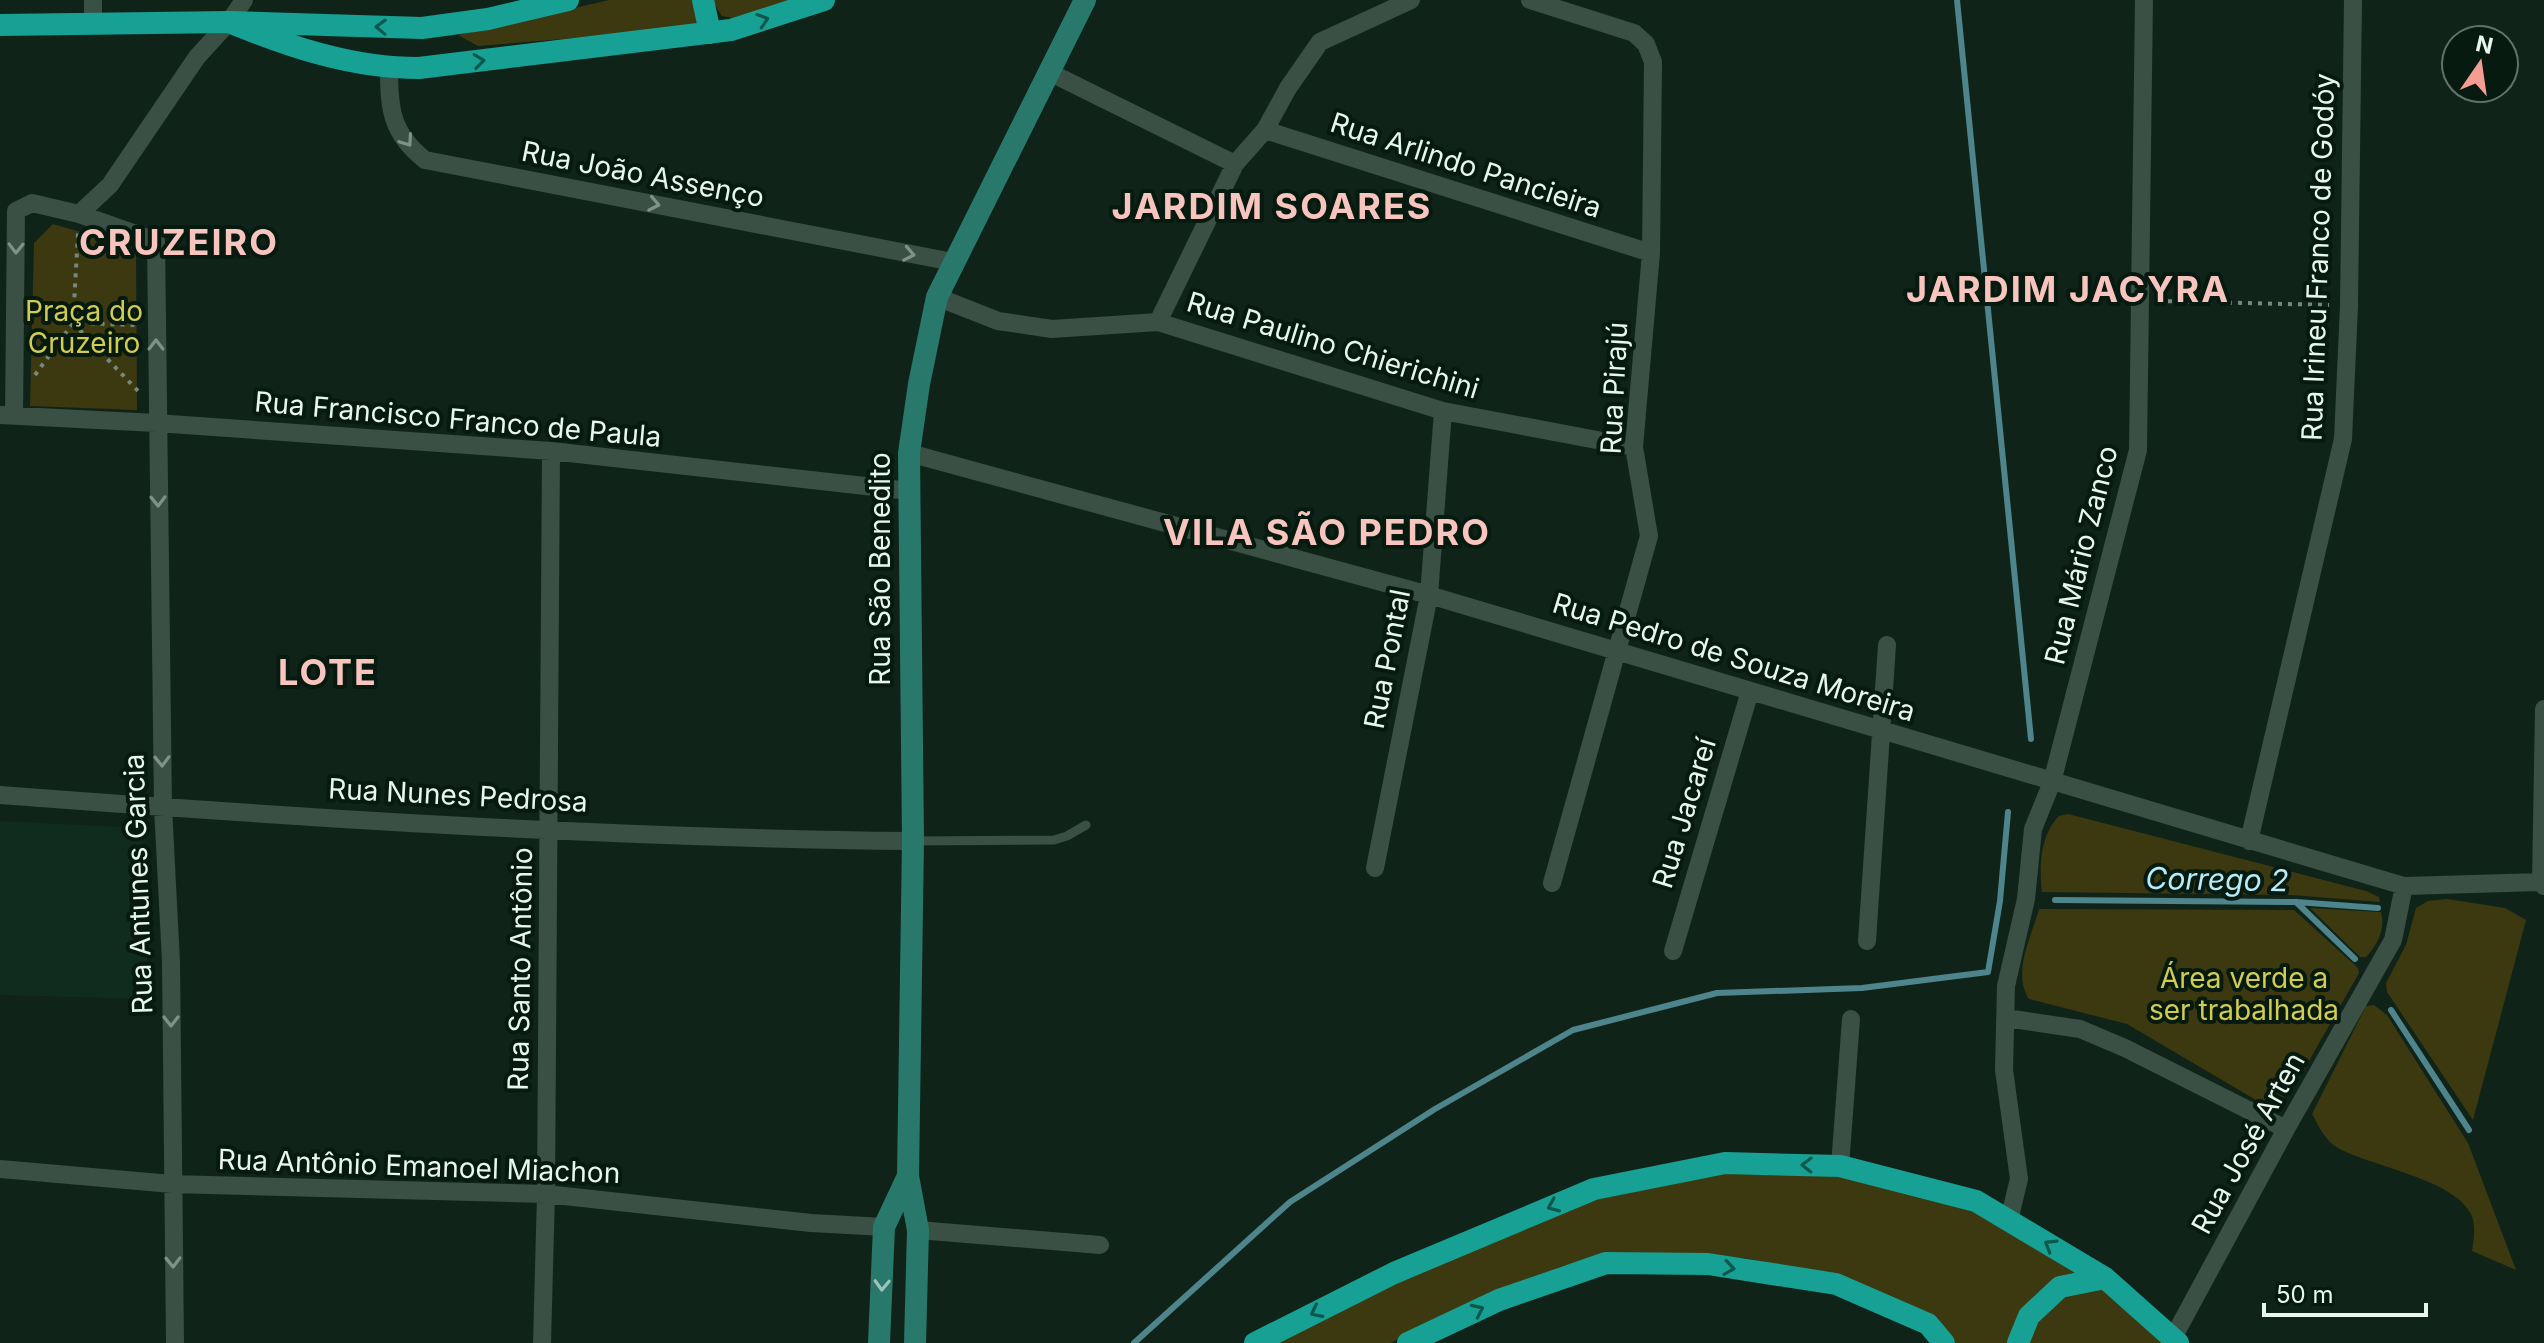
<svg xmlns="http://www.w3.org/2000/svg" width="2544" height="1343" font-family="Inter,sans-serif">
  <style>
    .built { fill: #102c1e }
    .green { fill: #3c3910 }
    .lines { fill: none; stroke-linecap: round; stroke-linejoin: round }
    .stream { stroke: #4e848b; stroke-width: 6 }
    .path { stroke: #78887f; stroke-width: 4; stroke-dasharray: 4 6; stroke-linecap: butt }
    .service { stroke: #3a5044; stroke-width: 9 }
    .minor { stroke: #3a5044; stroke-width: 18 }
    .secondary { stroke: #29786c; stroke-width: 22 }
    .primary { stroke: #17a194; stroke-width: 22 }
    .oneway { stroke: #0e574b }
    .oneway2 { stroke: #809288 }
    .oneway3 { stroke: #9cc4ba }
    .labels { text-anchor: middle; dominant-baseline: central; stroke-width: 8; stroke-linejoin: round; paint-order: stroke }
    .street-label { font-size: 28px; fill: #e9f6ee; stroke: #061a10 }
    .park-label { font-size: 28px; fill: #d2cc52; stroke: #061a10 }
    .water-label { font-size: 30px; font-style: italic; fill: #b7ecf9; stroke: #061a10 }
    .district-label { font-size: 36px; font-weight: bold; letter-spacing: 2px; fill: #f8c4be; stroke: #061a10 }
  </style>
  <rect width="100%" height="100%" fill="#102319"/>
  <path class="built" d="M 0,821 L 142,828 L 149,999 L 0,995 Z"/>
  <path class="green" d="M 609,0 L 693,0 L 698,28 L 478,46 L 458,35 Z
    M 712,0 L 794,0 L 737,19 L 722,16 Z
    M 53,224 L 136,248 L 137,410 L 30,406 L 34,243 Z
    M 2068,814 L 2366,891 L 2379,897 L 2380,902 L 2291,895 L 2042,892 C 2039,867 2040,835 2059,816 Z
    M 2447,899 L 2505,908 L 2526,920 L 2473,1120 L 2387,992 L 2386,983 L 2406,945 L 2416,908 L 2428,901 Z
    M 2310,908 L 2381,912 C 2386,928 2377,946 2366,957 L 2360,957 Z
    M 2039,909 L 2294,910 L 2358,968 L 2359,973 L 2293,1089 L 2276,1103 L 2261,1103 L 2127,1024 L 2029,999 C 2012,972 2031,938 2039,909 Z
    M 2374,1005 L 2387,1015 L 2468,1143 L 2516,1270 L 2472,1251 C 2474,1239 2476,1225 2471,1214 C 2454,1179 2370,1166 2338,1148 C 2326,1142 2318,1125 2312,1114 L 2366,1006 Z
    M 1728,1172 L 1840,1173 L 1946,1200 L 1993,1219 L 2084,1272 L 2011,1343 L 1953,1343 L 1854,1281 L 1745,1258 L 1640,1254 L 1562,1266 L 1430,1322 L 1391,1343 L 1277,1343 L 1390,1284 L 1597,1197 Z
    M 2102,1284 L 2169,1343 L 2027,1343 C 2049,1300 2055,1296 2102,1284 Z"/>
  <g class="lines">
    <path class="stream" d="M 1957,0 L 2031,739
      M 2055,900 L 2296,902 L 2378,908
      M 2296,902 L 2355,959
      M 2391,1010 L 2469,1130
      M 1134,1343 L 1290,1202 L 1435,1109 L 1573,1030 L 1717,993 L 1862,988 L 1988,972 L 2000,901 L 2008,812"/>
    <path class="path" d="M 2158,301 L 2329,305
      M 32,312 L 73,323 L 138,325
      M 73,323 L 138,391
      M 35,375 L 73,323 L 78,233"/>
    <path class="service" d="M 913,841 L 1054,840 L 1067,836 L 1086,825"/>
    <path class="minor" d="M 1530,0 L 1634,33 L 1646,44 L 1653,62 L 1651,253 L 1634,447 L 1649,536 L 1552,883
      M 93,25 L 93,0
      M 389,68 C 389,109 391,133 425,160 L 953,262
      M 1051,73 L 1235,164
      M 1265,130 L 1651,253
      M 79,214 L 110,185 L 197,57 L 229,22 L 244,0
      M 937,297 L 998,321 L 1052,329 L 1158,322 L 1235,164 L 1265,130 L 1288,88 L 1320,42 L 1411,0
      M 1158,322 L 1443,411 L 1634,447
      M 0,415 L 156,423 L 551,451 L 910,491
      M 14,416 L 16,211 L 32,203 L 79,214 L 156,241 L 163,807 L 171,962 L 175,1343
      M 909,453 L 1429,595 L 2404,886 L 2541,882 L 2544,886
      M 0,795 C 303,818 608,838 913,841
      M 2249,841 L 2343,439 L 2349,306 L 2353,0
      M 1375,868 L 1429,595 L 1443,411
      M 2541,882 L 2544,709
      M 1867,941 L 1887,645
      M 1673,951 L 1750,691
      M 2006,1018 L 2080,1029 L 2125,1048 L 2286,1129
      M 1840,1166 L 1851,1019
      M 0,1169 L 172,1184 L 546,1194 L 811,1223 L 884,1227
      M 2009,1220 L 2019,1179 L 2004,1070 L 2006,986 L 2026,899 L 2033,829 L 2052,782 L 2138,450 L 2144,0
      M 918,1230 L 1100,1245
      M 2173,1338 L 2286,1129 L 2393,940 L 2404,886
      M 542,1343 L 546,1194 L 551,451"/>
    <path class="secondary" d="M 879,1343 L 884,1227 L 908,1176
      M 915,1343 L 918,1230 L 908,1176 L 913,841 L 909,453 L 919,384 L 937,297 L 1085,0"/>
    <path class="primary" d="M 703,0 L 710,33
      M 229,22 C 290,47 352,68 419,68 L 731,30 L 824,0
      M 0,25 L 229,22 L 422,28 L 488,19 L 568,0
      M 1255,1343 L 1394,1273 L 1594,1189 L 1725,1163 L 1840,1166 L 1976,1201 L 2105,1278 L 2178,1343
      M 1408,1343 L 1499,1300 L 1606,1263 L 1708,1264 L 1836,1284 L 1928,1324 L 1944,1343
      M 2018,1343 L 2029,1316 L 2060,1287 L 2105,1278"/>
  </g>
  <defs><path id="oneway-chevron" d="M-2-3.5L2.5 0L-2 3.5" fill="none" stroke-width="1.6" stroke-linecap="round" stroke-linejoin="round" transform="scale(2)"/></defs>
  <g class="oneway">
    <use href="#oneway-chevron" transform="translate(763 20) rotate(-18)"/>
    <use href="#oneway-chevron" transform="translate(381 27) rotate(-178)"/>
    <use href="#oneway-chevron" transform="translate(479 61) rotate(-7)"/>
    <use href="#oneway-chevron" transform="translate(1807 1165) rotate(-179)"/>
    <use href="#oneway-chevron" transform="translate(1553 1206) rotate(157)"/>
    <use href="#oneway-chevron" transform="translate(2050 1245) rotate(-149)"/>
    <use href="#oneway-chevron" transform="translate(1729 1268) rotate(9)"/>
    <use href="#oneway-chevron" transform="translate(1478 1310) rotate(-25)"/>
    <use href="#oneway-chevron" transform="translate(1316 1312) rotate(153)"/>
  </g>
  <g class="oneway2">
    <use href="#oneway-chevron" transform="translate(407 141) rotate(55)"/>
    <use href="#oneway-chevron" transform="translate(654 204) rotate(11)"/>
    <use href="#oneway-chevron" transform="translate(16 248) rotate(91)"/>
    <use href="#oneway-chevron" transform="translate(909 254) rotate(11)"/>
    <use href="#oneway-chevron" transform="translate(156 345) rotate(-90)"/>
    <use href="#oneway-chevron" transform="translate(158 501) rotate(89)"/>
    <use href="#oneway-chevron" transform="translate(162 761) rotate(89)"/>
    <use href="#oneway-chevron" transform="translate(171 1021) rotate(90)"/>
    <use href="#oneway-chevron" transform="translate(173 1262) rotate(89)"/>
  </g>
  <use class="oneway3" href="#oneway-chevron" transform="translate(882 1285) rotate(92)"/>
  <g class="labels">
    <g class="street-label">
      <text transform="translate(1466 165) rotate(18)">Rua Arlindo Pancieira</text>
      <text transform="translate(643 174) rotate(11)">Rua João Assenço</text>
      <text transform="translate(2318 257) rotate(-88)">Rua Irineu Franco de Godóy</text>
      <text transform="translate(1333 345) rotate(17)">Rua Paulino Chierichini</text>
      <text transform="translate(1614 388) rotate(-87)">Rua Pirajú</text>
      <text transform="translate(458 419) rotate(5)">Rua Francisco Franco de Paula</text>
      <text transform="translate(2081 555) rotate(-76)">Rua Mário Zanco</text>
      <text transform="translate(880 569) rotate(-90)">Rua São Benedito</text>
      <text transform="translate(1734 657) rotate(17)">Rua Pedro de Souza Moreira</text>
      <text transform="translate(1387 659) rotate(-79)">Rua Pontal</text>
      <text transform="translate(458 795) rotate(3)">Rua Nunes Pedrosa</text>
      <text transform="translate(1684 813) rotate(-73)">Rua Jacareí</text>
      <text transform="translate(138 884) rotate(-92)">Rua Antunes Garcia</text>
      <text transform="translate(520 969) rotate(-89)">Rua Santo Antônio</text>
      <text transform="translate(2248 1143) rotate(-61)">Rua José Arten</text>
      <text transform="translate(419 1166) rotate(2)">Rua Antônio Emanoel Miachon</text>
    </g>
    <g class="park-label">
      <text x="84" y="311">Praça do<tspan x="84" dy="32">Cruzeiro</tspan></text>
      <text x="2244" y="978">Área verde a<tspan x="2244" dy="32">ser trabalhada</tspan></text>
    </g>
    <g class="water-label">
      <text transform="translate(2217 879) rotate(1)">Corrego 2</text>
    </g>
    <g class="district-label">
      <text x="1272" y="206">JARDIM SOARES</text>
      <text x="179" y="242">CRUZEIRO</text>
      <text x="2068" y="289">JARDIM JACYRA</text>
      <text x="1327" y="532">VILA SÃO PEDRO</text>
      <text x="328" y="672">LOTE</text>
    </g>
  </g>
  <g transform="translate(2480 64) rotate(13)"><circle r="38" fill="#061a10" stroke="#617269" stroke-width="2"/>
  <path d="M0-6L14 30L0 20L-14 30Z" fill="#f59c93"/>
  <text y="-12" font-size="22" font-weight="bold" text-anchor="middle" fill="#e9f6ee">N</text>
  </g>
  <path d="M2264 1303v12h162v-12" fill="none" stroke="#e9f6ee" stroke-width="4"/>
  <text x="2276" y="1303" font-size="24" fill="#e9f6ee" stroke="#061a10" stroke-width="6" paint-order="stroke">50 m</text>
</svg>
